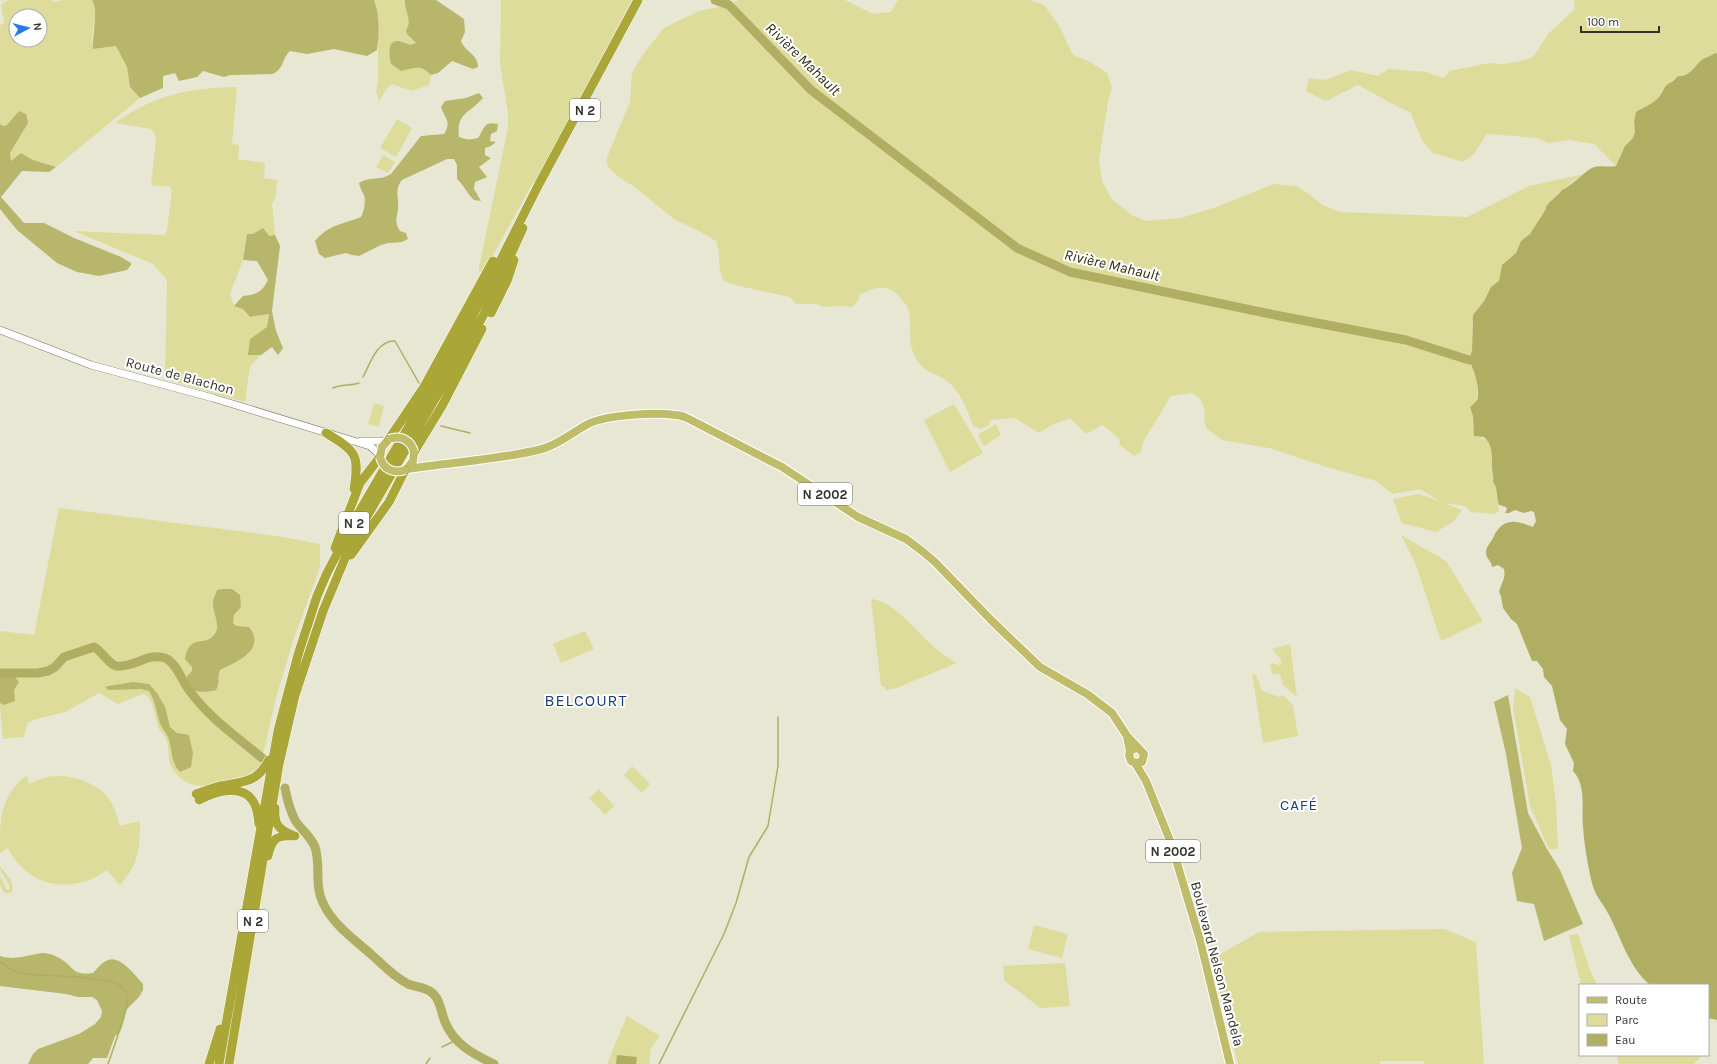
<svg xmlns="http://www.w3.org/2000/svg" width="1717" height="1064" font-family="Karla,sans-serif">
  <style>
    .green { fill: #dddc9b; fill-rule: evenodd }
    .forest { fill: #b7b66a }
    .water { fill: #b0ae63 }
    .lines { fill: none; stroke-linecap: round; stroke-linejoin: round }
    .stream { stroke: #b0ae63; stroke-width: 1.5 }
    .river { stroke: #b0ae63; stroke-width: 9 }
    .tertiary-casing { stroke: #767665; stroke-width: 8 }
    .primary-casing { stroke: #fff; stroke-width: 10 }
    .trunk-casing { stroke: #fff; stroke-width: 10 }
    .tertiary { stroke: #fff; stroke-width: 7 }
    .primary { stroke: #bfbc6a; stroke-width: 8 }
    .trunk { stroke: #aaa638; stroke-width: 9 }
    .primary-bridge-casing { stroke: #fff; stroke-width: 10; stroke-linecap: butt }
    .primary-bridge { stroke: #bfbc6a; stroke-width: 8 }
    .labels { text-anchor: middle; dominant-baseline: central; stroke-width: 4; stroke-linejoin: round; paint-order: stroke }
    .shield { fill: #fff; stroke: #70706b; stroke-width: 1 }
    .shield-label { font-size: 13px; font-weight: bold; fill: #33332c }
    .street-label { font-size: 14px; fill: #33332c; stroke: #fff }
    .water-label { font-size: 15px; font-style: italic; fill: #2d2b09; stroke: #fff }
    .neighbourhood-label { font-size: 15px; letter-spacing: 1px; fill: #173d71; stroke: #fff }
    .quarter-label { font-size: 16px; letter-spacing: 1px; fill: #173d71; stroke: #fff }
  </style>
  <rect width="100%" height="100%" fill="#e7e7d4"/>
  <path class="green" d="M 8,0 L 52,0 L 53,2 L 64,0 L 92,0 C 100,11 92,27 92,39 C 92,42 93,46 94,49 L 116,46 L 127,67 L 130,87 L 140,98 L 56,167 L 33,160 L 22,153 L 11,161 L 10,153 L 28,123 L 19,111 L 6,126 L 3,127 L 0,124 L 0,26 L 4,22 L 1,5 ZM 16,16 L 40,16 L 40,40 L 16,40 Z
    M 374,0 L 405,0 L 407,13 L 409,17 L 408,28 L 410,37 L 416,43 L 410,45 L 400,40 L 401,71 C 415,68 420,64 431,75 L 429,85 L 411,91 L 392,84 L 388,87 L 379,101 L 376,91 L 378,81 L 378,30 L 376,6 Z
    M 501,0 L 632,0 L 537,179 L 531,186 L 485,270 L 481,272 L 479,271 L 479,268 L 508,127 L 508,113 L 500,63 Z
    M 739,0 L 845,0 L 873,14 L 891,12 L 898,0 L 1029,0 L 1044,5 L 1058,24 L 1073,55 L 1090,62 L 1107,73 L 1112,87 L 1108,102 L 1099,160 L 1102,181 L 1111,198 L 1131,215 L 1146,221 L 1181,218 L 1216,207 L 1274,184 L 1296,186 L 1312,196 L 1322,205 L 1340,212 L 1467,217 L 1529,186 L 1585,174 C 1569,182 1558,194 1546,206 L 1547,209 L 1530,234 L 1521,241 L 1516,253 L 1502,265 L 1499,281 L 1489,291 L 1477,312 L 1472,323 L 1472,350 L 1469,359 C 1474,369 1481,391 1476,400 C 1475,403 1472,405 1470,407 L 1473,416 L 1474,436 C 1495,439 1492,450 1492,466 C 1492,472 1494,476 1493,482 L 1495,485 L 1499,511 L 1494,514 L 1471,512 L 1465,506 L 1444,503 L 1462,510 L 1454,521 L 1436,532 L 1402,523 L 1393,499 L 1419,494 L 1441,502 L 1420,489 L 1393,494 L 1376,481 L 1323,466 L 1269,448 L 1222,440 L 1207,429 L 1204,421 L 1205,411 L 1200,398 L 1192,393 L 1171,396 L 1143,442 L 1141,452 L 1134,456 L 1120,445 L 1119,438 L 1102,425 L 1086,434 L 1070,418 L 1052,425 L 1039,433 L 1015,418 L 991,420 L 989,425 L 981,429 L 973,426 C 967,409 961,392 947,381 C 939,374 924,372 919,363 C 906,343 912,334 909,313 C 909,308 905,303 902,300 C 890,282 875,287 859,295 L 858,301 L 852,307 L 841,306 L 823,307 L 816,304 L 796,304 L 790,297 L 739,286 L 724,281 C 716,265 722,257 716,241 L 697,230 L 675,220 L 636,188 L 619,177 L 609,168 L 606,160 L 630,102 L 632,73 L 641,57 L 664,28 L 699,11 L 729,5 Z
    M 1574,0 L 1717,0 L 1717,54 L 1714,53 C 1711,56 1706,57 1703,59 C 1695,65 1689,77 1678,77 L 1672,83 L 1669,84 L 1662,90 L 1659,98 L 1650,105 L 1639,111 L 1634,122 L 1635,132 L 1633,138 L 1625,146 L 1616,166 L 1594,144 L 1570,140 L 1548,143 L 1537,138 L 1487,134 L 1473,155 L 1463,162 L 1433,153 L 1423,142 L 1410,112 C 1392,105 1376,94 1358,85 L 1326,101 L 1306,91 L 1309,78 L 1325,80 L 1351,70 L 1378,76 L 1389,69 L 1426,72 L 1443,78 L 1450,71 L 1489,63 L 1503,64 L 1522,61 L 1533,57 L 1549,33 L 1575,9 Z
    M 237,87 L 232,144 L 239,145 L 238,159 L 265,163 L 264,178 L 277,180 L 276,196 L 272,204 L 275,235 L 269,236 L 247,234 L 243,260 L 230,294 L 234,306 L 243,309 L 250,317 L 269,314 L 267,327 L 248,355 L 261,355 L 250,366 L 245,402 L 165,379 L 167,280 L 153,264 L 74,231 L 164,235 L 167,231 L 172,190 L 170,187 L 151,185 L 156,140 L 155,134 L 151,129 L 115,123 C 156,94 188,88 237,87 Z
    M 397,119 L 412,128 L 396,157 L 380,148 Z
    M 383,155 L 395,162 L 388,173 L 376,167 Z
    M 374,403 L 384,406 L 379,427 L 368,424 Z
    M 954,404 L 983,453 L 950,472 L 924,420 Z
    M 996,424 L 1001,435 L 984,446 L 978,435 Z
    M 59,508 L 277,536 L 320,544 L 320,567 L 293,641 L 275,701 L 261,764 L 254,775 C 225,782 190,800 171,766 C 167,757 170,747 166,739 C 165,735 161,732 159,729 C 157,724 156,719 155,714 C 152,706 152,697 143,694 L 118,704 L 99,693 L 65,712 L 33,720 L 27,723 L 24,737 L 3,739 L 0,708 L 0,631 L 34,635 Z
    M 1401,535 L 1446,561 L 1483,621 L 1441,641 L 1416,565 Z
    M 871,599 C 896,601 919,636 939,651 C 944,656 951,659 957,663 L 894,689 L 885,690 L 885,687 L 881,686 Z
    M 585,631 L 594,649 L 561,663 L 553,644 Z
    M 1290,644 L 1297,697 L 1283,685 L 1280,674 L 1272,674 L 1270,663 L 1280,665 L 1282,661 L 1272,649 Z
    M 1252,673 L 1256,675 L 1262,691 L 1279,697 L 1283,695 L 1293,705 L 1298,736 L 1263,743 Z
    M 1515,688 L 1530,697 L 1551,765 L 1556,804 L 1558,849 L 1549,849 L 1530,806 L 1513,707 Z
    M 632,766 L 650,784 L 642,793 L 624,775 Z
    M 27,775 L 29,784 C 35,782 41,778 47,777 C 66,773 90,780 104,793 C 113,802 117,815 120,826 L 140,821 C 140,849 139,864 120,885 L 107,870 C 72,895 28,888 8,848 L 0,853 C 0,818 0,796 27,775 Z
    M 599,789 L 614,806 L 605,815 L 589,798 Z
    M 0,866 L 11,880 L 13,890 L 10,893 L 4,893 L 0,884 L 0,876 L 7,890 L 10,889 C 9,880 0,875 0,866 Z
    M 1034,925 L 1068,934 L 1062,958 L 1028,949 Z
    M 1444,929 L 1476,942 L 1484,1064 L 1424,1064 L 1424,1061 L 1380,1061 L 1380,1064 L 1238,1064 L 1211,958 L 1217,956 L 1259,932 Z
    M 1578,934 L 1590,970 L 1597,985 L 1581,985 L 1569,935 Z
    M 1065,963 L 1070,1006 L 1040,1008 L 1004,980 L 1003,966 Z
    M 627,1016 L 660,1036 L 651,1048 L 649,1064 L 607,1064 Z
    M 1617,1055 L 1702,1055 L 1694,1064 L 1619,1064 Z"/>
  <path class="forest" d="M 92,0 L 374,0 C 380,15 379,34 377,50 L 367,56 L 334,49 L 307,54 L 290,51 C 282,58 284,70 272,74 L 230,75 L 224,77 L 203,71 L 197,77 L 179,81 L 175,73 L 163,76 L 163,88 L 140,98 L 130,87 L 127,67 L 116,46 L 93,49 C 92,35 99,10 92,0 Z
    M 405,0 L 436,0 L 464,19 L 465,32 L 461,41 C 465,52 478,54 478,67 L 473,69 L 452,61 L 438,73 L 431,75 C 420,64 415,68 401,71 L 391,64 C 387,45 390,35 410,45 L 416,43 L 407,34 L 406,30 C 413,20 404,11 405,0 Z
    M 479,93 L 483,98 C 469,114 456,113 459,137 C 466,140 471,140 478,138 C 485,128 483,121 498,124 L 497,131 L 491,134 L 490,141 L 496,142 L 491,146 L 485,148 L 485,155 L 491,158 L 479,167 L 487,177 L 475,182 L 474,189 L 481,201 L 474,200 C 467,194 464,185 457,179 L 457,165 L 454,159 L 447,159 L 402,180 C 394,190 399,196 398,207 C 398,218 393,220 400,231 L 406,233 L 408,239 L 402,242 L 388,243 L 381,245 L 359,256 L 352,255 L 346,253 L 325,258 L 319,254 L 315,241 C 328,225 343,224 361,217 C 364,211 366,202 364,195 C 362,191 360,188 359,183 C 369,176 381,181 391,174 L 421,136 L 444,134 C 452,122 445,119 441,107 L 445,101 L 466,98 Z
    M 19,111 L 26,114 L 28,123 L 10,153 L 11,161 L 21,153 L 33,160 L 56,167 L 49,172 L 22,171 L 1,197 L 24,223 L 44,223 L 74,238 L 121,257 L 131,263 L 131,265 L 127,270 L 99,276 L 77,272 L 57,263 L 17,230 L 0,209 L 0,124 L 3,126 L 6,126 Z
    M 263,228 L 269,236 L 275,235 L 280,246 L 272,311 L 276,331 L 283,348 L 278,355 L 272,347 L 261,355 L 248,355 L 250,339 L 267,327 L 269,314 L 250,317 L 243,309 L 234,306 L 243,296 C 256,295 262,292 268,280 L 257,261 L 243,260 L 247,234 L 253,234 Z
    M 223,589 L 232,589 L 240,595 L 241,607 L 234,615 L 233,623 L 236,626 L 249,627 C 267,650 236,662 220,670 C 217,677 220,684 216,690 C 204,693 186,694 187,676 L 192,671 L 192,667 L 185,659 C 189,633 205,647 214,635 C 222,626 212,612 213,602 C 213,598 216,594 217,590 Z
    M 0,675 L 14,676 L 19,682 L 14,690 L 15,701 L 4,705 L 0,703 Z
    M 133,682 L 149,684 L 157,693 L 165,707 L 170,727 L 177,733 L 189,735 L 193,753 L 191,767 L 180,772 C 170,762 173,750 168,737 C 166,732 162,729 160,723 C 156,712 156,702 149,691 L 141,689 L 108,690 L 105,687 L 108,686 Z
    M 1508,695 L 1528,813 L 1547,849 L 1560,870 L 1583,924 L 1544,941 L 1534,904 L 1517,901 L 1512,873 L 1522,848 L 1506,754 L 1494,702 Z
    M 42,953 C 47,953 52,954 57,957 C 75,965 69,976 93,973 C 98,968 101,963 108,960 C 120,955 135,975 143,984 L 143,990 L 139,997 L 127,1009 L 122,1027 L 120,1032 L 115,1036 L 107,1058 L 93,1058 L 88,1064 L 28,1064 L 33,1054 L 38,1049 L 79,1034 L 95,1024 L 101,1017 L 102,1011 L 97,1000 L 92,997 L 78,997 L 66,994 L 0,986 L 0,956 C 15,961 27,955 42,953 Z"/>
  <path class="water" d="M 1715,53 L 1717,54 L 1717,1020 L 1708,1018 L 1708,985 L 1650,985 C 1629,967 1621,938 1609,915 C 1603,903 1595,896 1592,883 C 1588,866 1584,844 1583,826 C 1581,808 1587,786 1573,771 L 1574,763 L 1565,744 L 1567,729 L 1560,720 L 1552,686 L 1544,677 L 1543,669 L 1537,661 L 1532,661 L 1517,624 L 1511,619 L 1503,608 L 1501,596 L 1499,592 C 1501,583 1506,579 1504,569 L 1498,565 L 1492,567 C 1492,561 1486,559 1486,553 C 1486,546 1490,544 1493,538 C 1502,518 1514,519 1533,527 L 1536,521 L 1534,512 L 1531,511 C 1521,514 1525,513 1515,510 L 1509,513 L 1505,513 L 1507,509 L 1506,507 L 1499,505 C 1496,498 1498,487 1493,482 C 1494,476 1492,472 1492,466 C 1492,455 1493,445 1484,437 L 1474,436 L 1473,416 L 1470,407 C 1472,405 1475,403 1477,400 C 1481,391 1474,369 1469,360 L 1472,350 L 1473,315 L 1484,301 L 1491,287 L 1499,281 L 1502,265 L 1516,253 L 1521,241 L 1530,234 L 1546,209 L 1546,207 C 1550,200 1557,197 1562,190 C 1568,188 1583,174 1590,169 C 1599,164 1607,168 1616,166 L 1625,146 L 1633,138 L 1635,132 L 1634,122 L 1636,112 C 1644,107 1653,104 1659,97 C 1663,92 1663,88 1668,84 C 1672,82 1674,81 1678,76 C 1689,78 1695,65 1703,59 C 1706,57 1711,56 1715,53 Z
    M 617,1055 L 637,1057 L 636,1064 L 616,1064 Z"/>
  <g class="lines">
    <path class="stream" d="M 363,377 C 370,364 377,340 395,341 L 419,383
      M 333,388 C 342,384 350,386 359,383
      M 441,426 L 470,433
      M 0,962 L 14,971 L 25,974 C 44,976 105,976 119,985 C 122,987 127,992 128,997 C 129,1004 112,1053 108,1064
      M 442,1047 L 456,1040
      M 426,1064 L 430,1058
      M 659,1064 L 724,934 L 736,903 L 749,857 L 768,826 L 778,766 L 778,717"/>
    <path class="river" d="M 715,0 L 729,5 L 811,90 L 1017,248 L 1070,272 L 1280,316 L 1406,340 L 1469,360
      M 0,673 L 38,673 L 48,671 L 55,667 L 64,657 L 94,647 C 102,651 110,666 117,666 C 134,668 148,652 165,658 C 176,662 182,681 189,690 C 209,718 236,736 262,758
      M 285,788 C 287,799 290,810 295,820 C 301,830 310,835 315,847 C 321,865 314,885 323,903 C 333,925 355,940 373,956 C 384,966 394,977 408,984 C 415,987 425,987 431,992 C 440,998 441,1012 445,1022 C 454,1044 473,1054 494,1064"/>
    <g class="tertiary-casing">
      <path id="tertiary" d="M 0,330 L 91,365 L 213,398 L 370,446 L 380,455
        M 361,441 L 387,441"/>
    </g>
    <g class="primary-casing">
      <path id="primary" d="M 380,457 L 382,447 L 389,439
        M 407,469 C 451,462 499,460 542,449 C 560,444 574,431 590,423 C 609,415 654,412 675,415 C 680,415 685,417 689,419 L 782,467 L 858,517 L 906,539 L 922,551 L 935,562 L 992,621 L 1040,667 L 1087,694 L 1112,713 L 1127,736 L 1130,752
        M 406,470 L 413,461 L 414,452
        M 1127,736 L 1144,754 L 1142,762 L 1135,763 L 1131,761 L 1129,755 L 1131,750 L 1138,748
        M 1135,763 L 1146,781 L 1171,843 L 1200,940 L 1230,1064"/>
    </g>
    <g class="trunk-casing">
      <path id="trunk" d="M 491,313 L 507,281 L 514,260
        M 326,433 C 355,451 360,453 354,489
        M 389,439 L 424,387 L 493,261
        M 414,452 L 442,406 L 482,329
        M 335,548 L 360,483 L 380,457
        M 351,555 L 389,502 L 405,470
        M 196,794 C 204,791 212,788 220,786 C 244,781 256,784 269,760
        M 199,800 C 216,791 245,782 255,805 C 258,811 258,818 259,824
        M 275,808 C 274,824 278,829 292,835
        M 268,856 C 272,838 276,835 295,836
        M 209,1064 L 220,1029
        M 219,1064 L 278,731 L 298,655 L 317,596 L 327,573 L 358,514 L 471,319 L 539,184 L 638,0
        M 229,1064 L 279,764 L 295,695 L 323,611 L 351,544 L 483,316 L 523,228"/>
    </g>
    <use href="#tertiary" class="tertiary"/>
    <use href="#primary" class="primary"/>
    <use href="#trunk" class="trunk"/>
    <g class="primary-bridge-casing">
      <path id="primary-bridge" d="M 389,439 C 401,435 411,440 414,452
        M 380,457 C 383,469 393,474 405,470"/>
    </g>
    <use href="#primary-bridge" class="primary-bridge"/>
  </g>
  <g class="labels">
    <g class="shield">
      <rect x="570" y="99" width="30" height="22" rx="3"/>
      <rect x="798" y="483" width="54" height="22" rx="3"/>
      <rect x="339" y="512" width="30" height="22" rx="3"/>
      <rect x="1146" y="840" width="54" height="22" rx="3"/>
      <rect x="238" y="910" width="30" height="22" rx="3"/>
    </g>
    <g class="shield-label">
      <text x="585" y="110">N 2</text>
      <text x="825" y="494">N 2002</text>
      <text x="354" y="523">N 2</text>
      <text x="1173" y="851">N 2002</text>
      <text x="253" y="921">N 2</text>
    </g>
    <g class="street-label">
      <text transform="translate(180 376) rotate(15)">Route de Blachon</text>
      <text transform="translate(1217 964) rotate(75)">Boulevard Nelson Mandela</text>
    </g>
    <g class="water-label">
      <text transform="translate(803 59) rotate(44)">Rivière Mahault</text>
      <text transform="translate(1112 265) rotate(13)">Rivière Mahault</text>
    </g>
    <g class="neighbourhood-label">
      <text x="1299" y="805">CAFÉ</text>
    </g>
    <g class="quarter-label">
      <text x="586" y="700">BELCOURT</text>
    </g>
  </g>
  <rect x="1579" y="984" width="130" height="72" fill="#ffffff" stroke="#adadab"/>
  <rect x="1587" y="997" width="20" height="6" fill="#bfbc6a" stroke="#adadab"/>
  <text x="1615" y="1004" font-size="12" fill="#33332c">Route</text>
  <rect x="1587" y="1014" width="20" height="12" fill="#dddc9b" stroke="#adadab"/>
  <text x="1615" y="1024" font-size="12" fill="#33332c">Parc</text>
  <rect x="1587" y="1034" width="20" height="12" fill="#b0ae63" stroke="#adadab"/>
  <text x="1615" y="1044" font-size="12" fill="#33332c">Eau</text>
  <g transform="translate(28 28) rotate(83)"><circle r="19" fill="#ffffff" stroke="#adadab"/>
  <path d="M0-3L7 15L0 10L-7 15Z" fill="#2978e3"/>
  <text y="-6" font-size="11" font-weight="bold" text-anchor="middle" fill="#33332c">N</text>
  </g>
  <path d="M1581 26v6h78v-6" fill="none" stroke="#33332c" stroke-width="2"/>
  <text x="1587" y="26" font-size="12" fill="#33332c" stroke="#ffffff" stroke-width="3" paint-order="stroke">100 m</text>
</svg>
